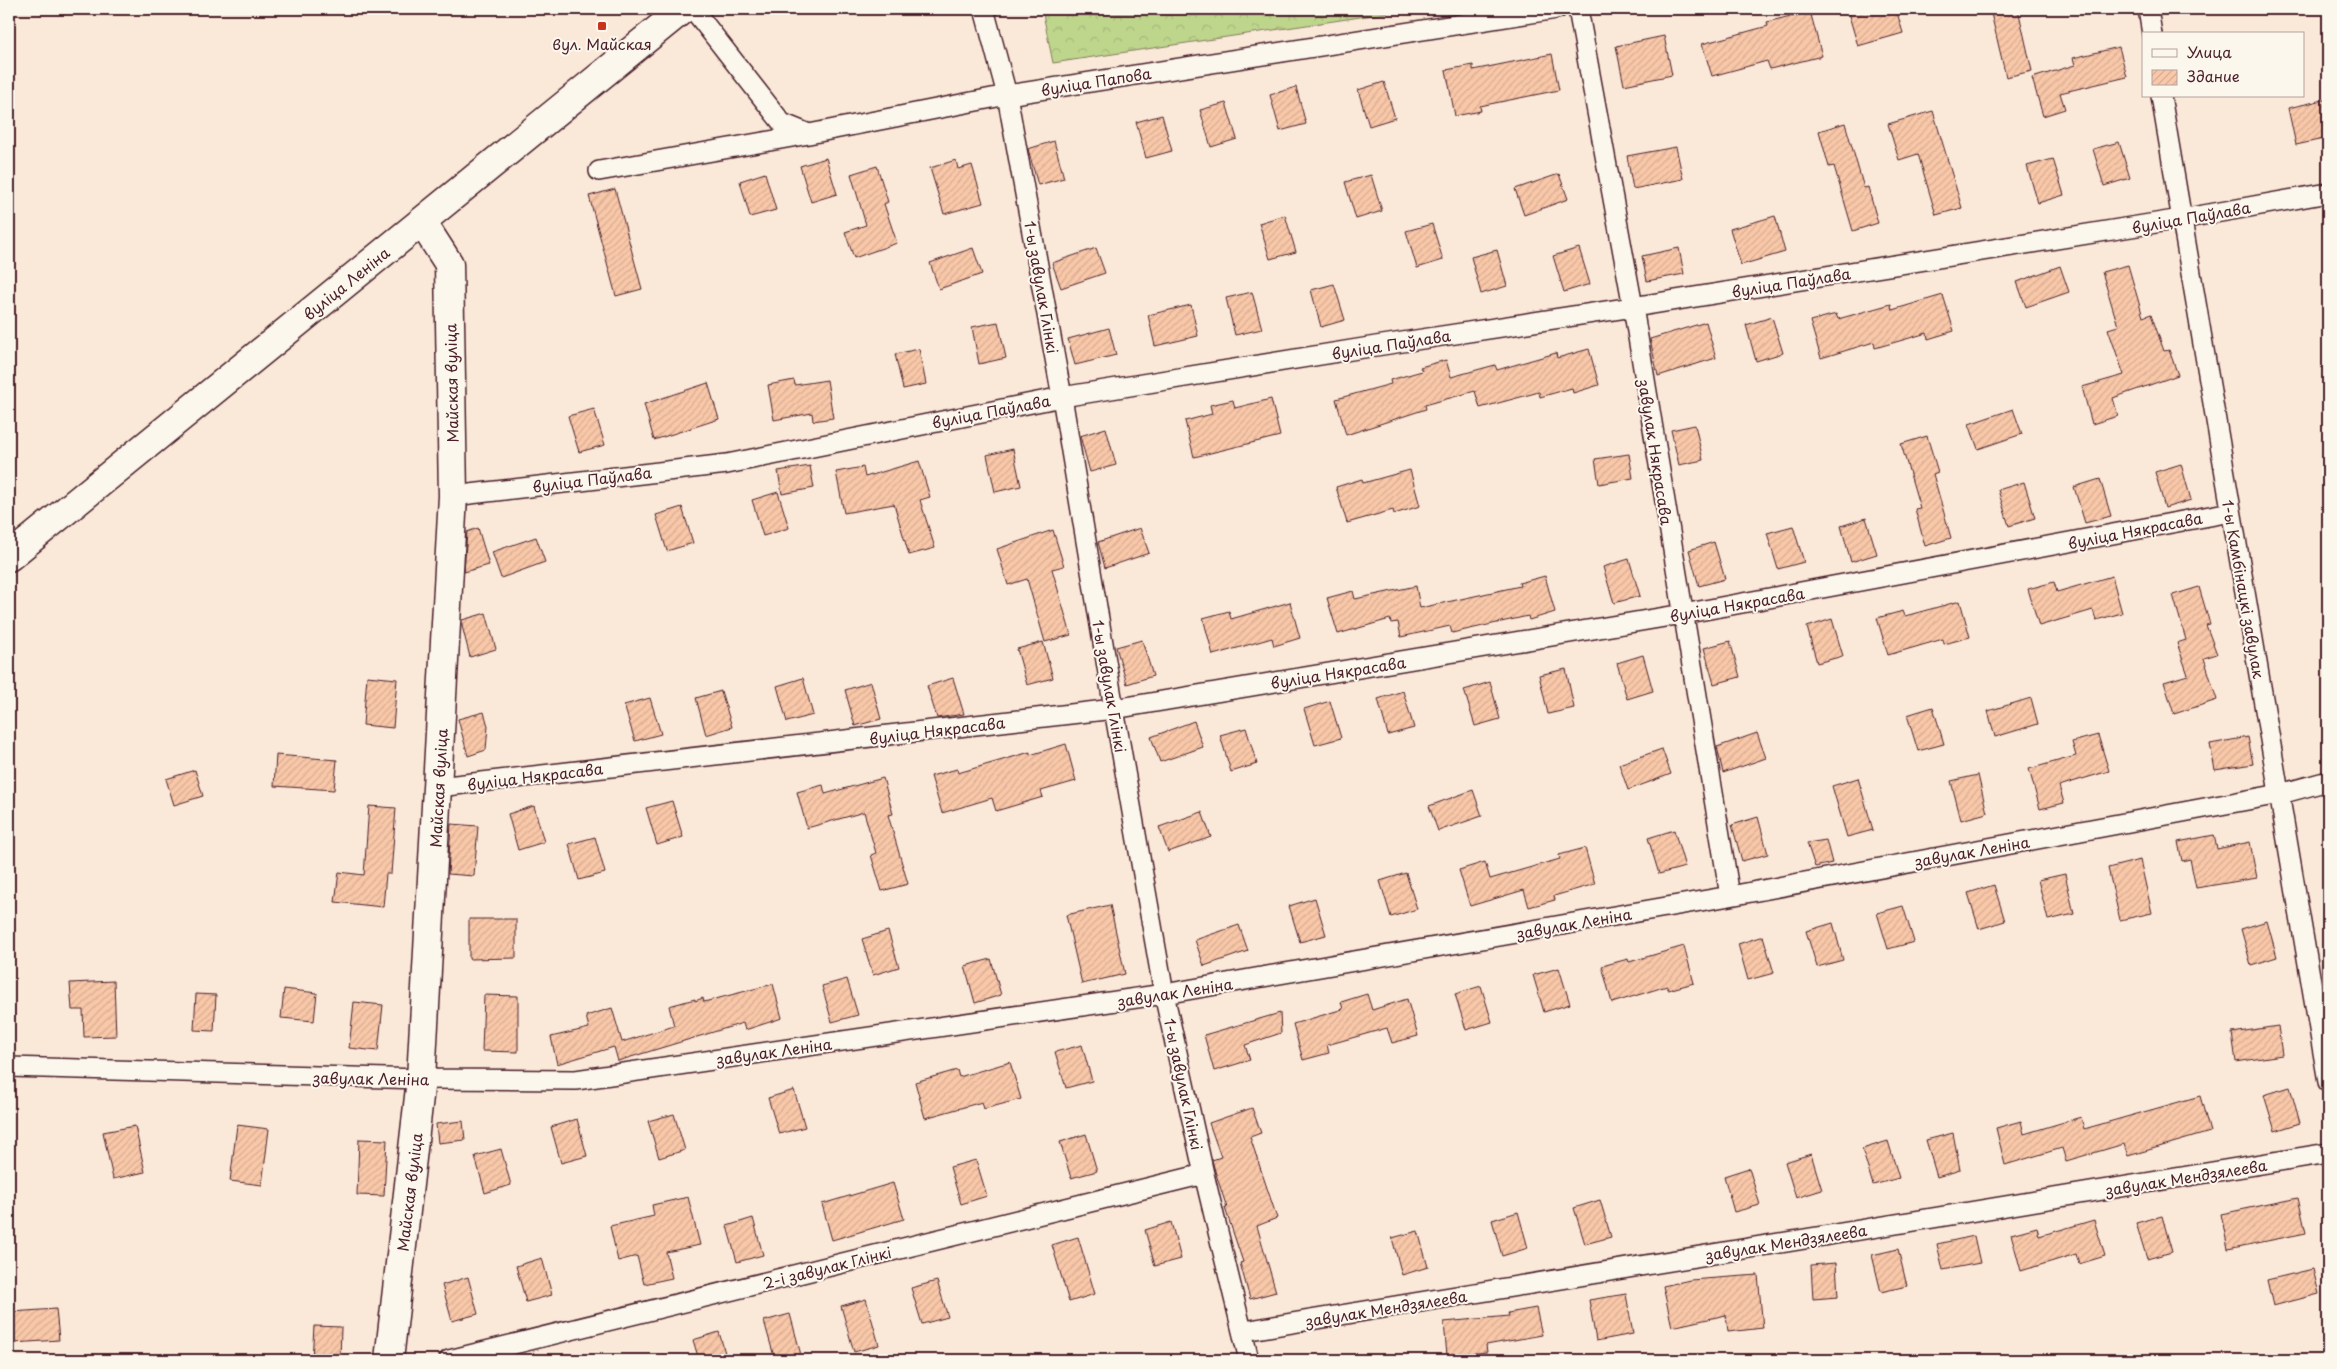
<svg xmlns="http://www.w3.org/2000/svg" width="2337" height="1369" font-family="'Playpen Sans',sans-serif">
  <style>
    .forest { fill: url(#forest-crowns); stroke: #847a5c }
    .building { fill: url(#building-hatch); stroke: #4a1f2b }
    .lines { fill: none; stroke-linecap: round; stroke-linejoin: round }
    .street-casing { stroke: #4a1f2b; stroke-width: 22 }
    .secondary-casing { stroke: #4a1f2b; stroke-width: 31 }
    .street { stroke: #fbf7ec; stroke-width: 19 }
    .secondary { stroke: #fbf7ec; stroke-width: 28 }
    .poi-dot { fill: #c8321e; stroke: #fbf7ec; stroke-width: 2 }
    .labels { text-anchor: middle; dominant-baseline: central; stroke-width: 4; stroke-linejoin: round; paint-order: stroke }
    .poi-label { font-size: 15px; fill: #4a1f2b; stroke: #fbf7ec }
    .street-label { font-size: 15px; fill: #4a1f2b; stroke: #fbf7ec }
  </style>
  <defs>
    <pattern id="forest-crowns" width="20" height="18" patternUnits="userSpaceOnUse" patternTransform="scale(1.25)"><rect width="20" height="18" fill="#bed68c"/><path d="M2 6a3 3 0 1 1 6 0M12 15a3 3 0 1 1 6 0" fill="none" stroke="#a5b779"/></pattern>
    <pattern id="building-hatch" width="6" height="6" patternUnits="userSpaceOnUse" patternTransform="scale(1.25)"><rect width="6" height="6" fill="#f9c8a9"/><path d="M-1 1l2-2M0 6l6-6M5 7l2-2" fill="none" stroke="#d7ab92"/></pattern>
  </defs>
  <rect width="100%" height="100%" fill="#fae9d8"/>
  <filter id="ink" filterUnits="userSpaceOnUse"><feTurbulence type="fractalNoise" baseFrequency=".02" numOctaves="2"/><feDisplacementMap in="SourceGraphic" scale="10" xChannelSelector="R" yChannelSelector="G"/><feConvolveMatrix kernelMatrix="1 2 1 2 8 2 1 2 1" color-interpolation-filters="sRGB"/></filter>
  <g filter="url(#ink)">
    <path class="forest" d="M 1042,9 L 1391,9 L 1387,13 L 1053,63 Z"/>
    <path class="building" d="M 1847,9 L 1896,9 L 1903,33 L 1858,46 Z
      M 1990,9 L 2018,9 L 2032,71 L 2006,77 Z
      M 1810,11 L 1822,56 L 1770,69 L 1767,61 L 1712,76 L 1702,44 L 1768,26 L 1767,22 Z
      M 1664,36 L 1672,75 L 1624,85 L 1616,46 Z
      M 2119,47 L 2127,77 L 2060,93 L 2065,109 L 2043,116 L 2032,78 L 2075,65 L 2073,58 Z
      M 1552,54 L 1559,90 L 1480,106 L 1481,111 L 1455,116 L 1446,70 L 1473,65 L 1473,70 Z
      M 1384,82 L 1395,118 L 1369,126 L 1358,90 Z
      M 1296,87 L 1306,124 L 1280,131 L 1270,95 Z
      M 2328,99 L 2328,138 L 2296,145 L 2288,108 Z
      M 1226,103 L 1237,139 L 1211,147 L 1200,110 Z
      M 1933,111 L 1962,208 L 1936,215 L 1918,154 L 1899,160 L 1888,124 Z
      M 1162,115 L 1172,151 L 1146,158 L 1136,122 Z
      M 1845,123 L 1864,188 L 1868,187 L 1878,223 L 1853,231 L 1834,166 L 1829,167 L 1819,131 Z
      M 1054,141 L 1064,178 L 1038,185 L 1028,149 Z
      M 2119,142 L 2130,178 L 2104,186 L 2093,149 Z
      M 1676,147 L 1683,179 L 1633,189 L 1627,156 Z
      M 826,158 L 837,194 L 811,202 L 800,166 Z
      M 2053,159 L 2064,195 L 2038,203 L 2027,166 Z
      M 956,160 L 958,169 L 972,165 L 983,203 L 944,214 L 930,168 Z
      M 877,166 L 888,202 L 884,204 L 897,243 L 854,258 L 845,232 L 866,225 L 851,174 Z
      M 765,173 L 776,210 L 750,217 L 740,181 Z
      M 1559,174 L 1568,199 L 1524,215 L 1515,189 Z
      M 1371,175 L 1382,211 L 1356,219 L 1345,182 Z
      M 615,189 L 642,289 L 616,296 L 589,196 Z
      M 1285,215 L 1296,252 L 1270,259 L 1259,223 Z
      M 1775,216 L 1785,252 L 1741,265 L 1730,229 Z
      M 1432,224 L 1443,260 L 1417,268 L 1406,231 Z
      M 973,248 L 982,274 L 939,289 L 930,263 Z
      M 1096,248 L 1105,273 L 1061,288 L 1052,263 Z
      M 1579,248 L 1590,284 L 1564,292 L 1553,256 Z
      M 1679,248 L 1684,274 L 1647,281 L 1642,256 Z
      M 1497,250 L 1507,286 L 1481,294 L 1471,257 Z
      M 2128,265 L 2143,317 L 2151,314 L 2164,351 L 2169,350 L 2178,375 L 2113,398 L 2118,416 L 2092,424 L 2082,387 L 2124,375 L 2108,329 L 2118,326 L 2102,272 Z
      M 2060,266 L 2069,292 L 2026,307 L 2017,282 Z
      M 1334,284 L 1345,320 L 1321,327 L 1311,290 Z
      M 1252,292 L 1262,329 L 1235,335 L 1226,298 Z
      M 1943,295 L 1954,331 L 1928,339 L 1927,333 L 1875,348 L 1874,342 L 1821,358 L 1810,321 L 1836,314 L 1838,319 L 1891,304 L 1892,310 Z
      M 1191,305 L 1198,336 L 1155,346 L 1148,315 Z
      M 1772,317 L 1783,353 L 1756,361 L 1746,325 Z
      M 998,322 L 1006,358 L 979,364 L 972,327 Z
      M 1706,322 L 1716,358 L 1658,376 L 1650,339 Z
      M 1109,328 L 1116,355 L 1075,365 L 1068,339 Z
      M 919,349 L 926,384 L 903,389 L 895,354 Z
      M 1589,349 L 1599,385 L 1573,393 L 1572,388 L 1540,397 L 1539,392 L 1480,408 L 1475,391 L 1425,405 L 1426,409 L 1346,435 L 1336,399 L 1391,384 L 1390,380 L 1422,371 L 1420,367 L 1446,360 L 1451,377 L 1495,365 L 1497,370 L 1556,353 L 1557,358 Z
      M 794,380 L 795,385 L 827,380 L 833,418 L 813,421 L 812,413 L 774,420 L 768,385 Z
      M 708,383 L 719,419 L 654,440 L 644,404 Z
      M 1271,399 L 1280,436 L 1194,457 L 1185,421 L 1212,414 L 1210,405 L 1233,400 L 1235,408 Z
      M 594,409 L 605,445 L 579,452 L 568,416 Z
      M 2013,409 L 2022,434 L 1978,449 L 1969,424 Z
      M 1695,425 L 1703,460 L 1679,465 L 1671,430 Z
      M 1106,428 L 1116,465 L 1090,472 L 1080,436 Z
      M 1927,436 L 1938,472 L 1933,474 L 1951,538 L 1925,546 L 1915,509 L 1920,508 L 1901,444 Z
      M 1013,449 L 1021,486 L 995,492 L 987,455 Z
      M 1629,454 L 1633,478 L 1599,484 L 1595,459 Z
      M 919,461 L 930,497 L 920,500 L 935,548 L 909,555 L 894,504 L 844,513 L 836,472 L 863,467 L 865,477 Z
      M 2181,464 L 2191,500 L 2165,508 L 2155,472 Z
      M 810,466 L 814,488 L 782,494 L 778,471 Z
      M 1410,470 L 1420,506 L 1394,514 L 1393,510 L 1347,523 L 1336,487 L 1362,479 L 1363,483 Z
      M 2100,479 L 2111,516 L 2085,523 L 2074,487 Z
      M 2024,482 L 2035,518 L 2009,526 L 1998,490 Z
      M 778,492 L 789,528 L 763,536 L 752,500 Z
      M 682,507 L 693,543 L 667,551 L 656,515 Z
      M 1866,518 L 1877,554 L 1851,562 L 1841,526 Z
      M 1793,526 L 1804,562 L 1778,569 L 1767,533 Z
      M 478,528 L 489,565 L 464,572 L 467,532 Z
      M 1140,528 L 1149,553 L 1105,568 L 1098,542 Z
      M 1053,530 L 1064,566 L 1052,569 L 1071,635 L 1045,642 L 1027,579 L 1008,585 L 997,549 Z
      M 536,537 L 545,562 L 501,578 L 492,552 Z
      M 1714,542 L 1725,579 L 1699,586 L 1689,550 Z
      M 1629,559 L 1640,596 L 1614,603 L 1603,567 Z
      M 1545,576 L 1555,612 L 1529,620 L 1528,616 L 1452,633 L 1450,626 L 1401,637 L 1398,622 L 1391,623 L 1390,619 L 1338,634 L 1327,598 L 1353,591 L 1355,599 L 1416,586 L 1420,608 L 1520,586 L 1519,583 Z
      M 2112,576 L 2122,613 L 2096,620 L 2093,610 L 2039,626 L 2028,589 L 2054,582 L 2057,592 Z
      M 2199,587 L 2210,624 L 2206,625 L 2217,654 L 2204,658 L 2217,700 L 2174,714 L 2164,682 L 2188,675 L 2177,643 L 2186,640 L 2173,595 Z
      M 1960,601 L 1970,637 L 1944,644 L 1943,639 L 1888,655 L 1877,618 L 1903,611 L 1905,616 Z
      M 1290,602 L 1300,638 L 1274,646 L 1272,638 L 1213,655 L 1203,618 L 1229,611 L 1231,619 Z
      M 486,613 L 496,649 L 470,657 L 462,626 L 462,620 Z
      M 1832,619 L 1843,656 L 1817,663 L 1807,627 Z
      M 1142,640 L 1153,676 L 1127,684 L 1116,647 Z
      M 1730,641 L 1740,677 L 1714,684 L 1704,648 Z
      M 1043,642 L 1053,678 L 1027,685 L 1017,649 Z
      M 1643,655 L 1653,691 L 1627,699 L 1617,663 Z
      M 1566,669 L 1574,708 L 1548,714 L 1539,675 Z
      M 367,676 L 397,679 L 393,728 L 363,725 Z
      M 803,678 L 813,715 L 787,722 L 777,686 Z
      M 953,678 L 964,714 L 937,718 L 927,686 Z
      M 871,682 L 881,719 L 855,726 L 845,690 Z
      M 1490,682 L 1500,719 L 1475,726 L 1464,690 Z
      M 721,691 L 732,727 L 706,735 L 696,698 Z
      M 1403,691 L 1414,728 L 1388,735 L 1378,699 Z
      M 650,698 L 661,734 L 635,741 L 624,705 Z
      M 2031,698 L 2038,724 L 1995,737 L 1988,711 Z
      M 1330,701 L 1341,738 L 1315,745 L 1304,709 Z
      M 1933,707 L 1944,744 L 1918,751 L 1907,715 Z
      M 484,712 L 488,726 L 486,750 L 468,756 L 458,719 Z
      M 1194,721 L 1203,747 L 1160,762 L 1151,737 Z
      M 1246,728 L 1257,764 L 1231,772 L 1220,735 Z
      M 1757,733 L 1766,758 L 1723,773 L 1717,747 Z
      M 2098,735 L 2109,771 L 2059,786 L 2064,803 L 2040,809 L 2029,769 L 2076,756 L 2072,742 Z
      M 2248,737 L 2253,764 L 2215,770 L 2210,744 Z
      M 1066,744 L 1076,781 L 1041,791 L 1043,797 L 996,811 L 992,798 L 942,813 L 931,776 L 957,769 L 958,773 L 1030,752 L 1030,755 Z
      M 1662,749 L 1671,774 L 1628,790 L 1619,764 Z
      M 276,755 L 337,760 L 334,790 L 274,786 Z
      M 195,770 L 203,796 L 174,805 L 166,779 Z
      M 1978,775 L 1987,813 L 1961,820 L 1951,781 Z
      M 883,778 L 893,814 L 888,815 L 908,884 L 882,891 L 871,855 L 876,853 L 864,812 L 807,828 L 797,792 L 823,785 L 825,794 Z
      M 1858,778 L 1873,830 L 1847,837 L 1832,786 Z
      M 1473,790 L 1482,816 L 1438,831 L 1429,806 Z
      M 672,801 L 683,837 L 657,845 L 646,808 Z
      M 369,806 L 396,808 L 391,874 L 386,874 L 383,907 L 335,902 L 339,872 L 364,875 Z
      M 534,806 L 544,842 L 518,850 L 508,814 Z
      M 1202,812 L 1211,837 L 1168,852 L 1159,827 Z
      M 1758,817 L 1768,854 L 1742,861 L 1732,825 Z
      M 451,824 L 478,826 L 474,876 L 448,874 Z
      M 1674,830 L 1685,867 L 1659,874 L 1648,838 Z
      M 2214,835 L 2217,849 L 2250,842 L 2257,878 L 2196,888 L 2190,859 L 2182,861 L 2178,842 Z
      M 595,837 L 605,873 L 579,880 L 569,844 Z
      M 1826,840 L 1832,863 L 1815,867 L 1807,843 Z
      M 1585,848 L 1595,884 L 1554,896 L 1555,900 L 1529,907 L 1524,890 L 1470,906 L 1459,870 L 1485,862 L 1490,879 L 1560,859 L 1559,855 Z
      M 2140,860 L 2152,913 L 2120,920 L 2108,868 Z
      M 1406,873 L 1417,909 L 1391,917 L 1380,881 Z
      M 2065,874 L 2074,914 L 2048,920 L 2038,880 Z
      M 1994,885 L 2005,921 L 1979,929 L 1968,893 Z
      M 1315,898 L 1326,935 L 1300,942 L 1289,906 Z
      M 1110,905 L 1125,974 L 1082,984 L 1066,915 Z
      M 1903,906 L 1914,942 L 1888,949 L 1877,913 Z
      M 469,919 L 516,919 L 516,958 L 469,959 Z
      M 2267,921 L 2277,957 L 2251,965 L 2241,929 Z
      M 1833,923 L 1843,960 L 1817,967 L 1806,931 Z
      M 1239,925 L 1248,951 L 1204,966 L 1195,940 Z
      M 888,931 L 899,967 L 873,975 L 862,939 Z
      M 1763,936 L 1774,973 L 1748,980 L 1738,944 Z
      M 1684,946 L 1694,983 L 1668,990 L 1667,986 L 1612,1003 L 1602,966 L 1628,959 L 1629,962 Z
      M 991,959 L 1001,995 L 975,1003 L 965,966 Z
      M 1559,968 L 1570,1004 L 1544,1012 L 1533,975 Z
      M 847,979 L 858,1015 L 832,1022 L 822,986 Z
      M 114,981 L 116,1036 L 84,1037 L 83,1010 L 72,1010 L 70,983 Z
      M 773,984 L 782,1018 L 745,1030 L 743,1023 L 618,1061 L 614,1047 L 557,1064 L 551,1037 L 589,1028 L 586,1016 L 612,1008 L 622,1042 L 674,1026 L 669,1006 L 695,999 L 695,1001 L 703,998 L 704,1002 Z
      M 1481,986 L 1492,1022 L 1466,1030 L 1455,994 Z
      M 284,989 L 317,993 L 314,1021 L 281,1018 Z
      M 196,994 L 216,995 L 214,1031 L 194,1030 Z
      M 1367,994 L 1372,1010 L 1407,999 L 1418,1036 L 1392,1043 L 1387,1028 L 1327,1045 L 1329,1053 L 1303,1060 L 1293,1024 L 1343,1009 L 1341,1002 Z
      M 484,995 L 518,996 L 518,1052 L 482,1051 Z
      M 354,1002 L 383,1005 L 378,1051 L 349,1048 Z
      M 1280,1013 L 1281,1033 L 1245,1045 L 1250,1060 L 1214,1071 L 1204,1035 Z
      M 2278,1026 L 2282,1055 L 2236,1062 L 2232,1033 Z
      M 1082,1045 L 1092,1081 L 1066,1088 L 1055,1052 Z
      M 1010,1062 L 1021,1099 L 984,1109 L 982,1102 L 925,1118 L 915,1082 L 957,1070 L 959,1077 Z
      M 2290,1087 L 2300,1123 L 2275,1131 L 2264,1095 Z
      M 794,1090 L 805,1127 L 779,1134 L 768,1098 Z
      M 2200,1096 L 2210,1132 L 2128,1156 L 2124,1144 L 2066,1161 L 2062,1148 L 2005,1165 L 1996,1128 L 2021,1121 L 2024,1134 L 2081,1117 L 2084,1129 Z
      M 1252,1108 L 1261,1133 L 1250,1137 L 1277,1218 L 1257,1226 L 1276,1292 L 1250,1299 L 1240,1263 L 1243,1262 L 1225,1208 L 1227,1208 L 1215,1171 L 1212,1160 L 1221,1157 L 1209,1123 Z
      M 674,1114 L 685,1150 L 659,1158 L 648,1121 Z
      M 577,1119 L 587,1156 L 561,1163 L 551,1127 Z
      M 463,1121 L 465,1140 L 438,1143 L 436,1124 Z
      M 237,1125 L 269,1129 L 262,1185 L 230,1181 Z
      M 135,1126 L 145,1172 L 113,1179 L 103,1132 Z
      M 1953,1133 L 1960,1170 L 1937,1177 L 1926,1140 Z
      M 1086,1134 L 1097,1171 L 1071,1178 L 1060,1142 Z
      M 359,1139 L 387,1140 L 384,1196 L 357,1195 Z
      M 1888,1141 L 1899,1178 L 1873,1185 L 1862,1149 Z
      M 501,1149 L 511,1185 L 485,1193 L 475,1156 Z
      M 1811,1154 L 1822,1190 L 1796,1198 L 1785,1162 Z
      M 976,1160 L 987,1196 L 961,1204 L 950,1167 Z
      M 1749,1168 L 1760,1205 L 1734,1212 L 1724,1176 Z
      M 893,1183 L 904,1219 L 832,1240 L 822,1204 Z
      M 688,1197 L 700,1245 L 666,1252 L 672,1278 L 644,1284 L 637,1256 L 618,1261 L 610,1226 L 654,1216 L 652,1205 Z
      M 2298,1198 L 2306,1233 L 2228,1249 L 2221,1214 Z
      M 1600,1200 L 1611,1237 L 1585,1244 L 1574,1208 Z
      M 1518,1212 L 1528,1248 L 1502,1256 L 1492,1220 Z
      M 2162,1216 L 2172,1252 L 2147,1259 L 2136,1223 Z
      M 753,1218 L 763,1255 L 737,1262 L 727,1226 Z
      M 2094,1220 L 2105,1256 L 2079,1264 L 2076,1254 L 2021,1271 L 2011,1234 L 2037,1227 L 2039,1236 Z
      M 1171,1222 L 1181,1259 L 1155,1266 L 1145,1230 Z
      M 1418,1231 L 1428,1267 L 1402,1275 L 1392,1238 Z
      M 1974,1236 L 1980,1263 L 1943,1270 L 1937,1244 Z
      M 1078,1237 L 1095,1294 L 1069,1302 L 1052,1245 Z
      M 1898,1249 L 1907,1286 L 1881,1292 L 1872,1255 Z
      M 542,1258 L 552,1295 L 526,1302 L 516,1266 Z
      M 1836,1263 L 1838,1297 L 1813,1299 L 1811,1265 Z
      M 2313,1269 L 2319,1294 L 2273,1306 L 2267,1280 Z
      M 1758,1275 L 1763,1328 L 1728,1332 L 1726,1315 L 1672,1327 L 1663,1286 L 1690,1280 Z
      M 468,1277 L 478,1314 L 452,1321 L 442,1285 Z
      M 937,1281 L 948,1317 L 922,1324 L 911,1288 Z
      M 1626,1294 L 1633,1334 L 1596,1341 L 1589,1300 Z
      M 866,1299 L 879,1345 L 854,1352 L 841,1306 Z
      M 1536,1308 L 1542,1335 L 1486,1345 L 1487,1352 L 1447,1356 L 1444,1322 L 1509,1316 L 1508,1313 Z
      M 56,1309 L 59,1340 L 13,1343 L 11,1312 Z
      M 790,1314 L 801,1355 L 775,1360 L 764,1321 Z
      M 314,1326 L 341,1327 L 340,1360 L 312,1360 Z
      M 719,1332 L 727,1360 L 699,1360 L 693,1340 Z"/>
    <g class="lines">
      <g class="street-casing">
        <path id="street" d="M 693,9 L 782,123 L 809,134 L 1007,95 L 1557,9
          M 984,9 L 1007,95 L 1062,397 L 1114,709 L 1164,994 L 1204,1174 L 1249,1360
          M 1578,9 L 1633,307 L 1730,896
          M 2148,9 L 2152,34
          M 2161,96 L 2328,1082
          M 599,171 L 809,134
          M 453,496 L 727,464 L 1062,397 L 1376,346 L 1633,307 L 2181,219 L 2328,193
          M 438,787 L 1114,709 L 1683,614 L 2231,512
          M 9,1067 L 421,1079 L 576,1080 L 1164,994 L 1730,896 L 2280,794 L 2328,781
          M 1244,1331 L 2328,1153
          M 449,1360 L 1204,1174"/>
      </g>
      <g class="secondary-casing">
        <path id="secondary" d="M 9,557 L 683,9
          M 389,1360 L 421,1079 L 453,496 L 449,264 L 422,222"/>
      </g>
      <use href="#street" class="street"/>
      <use href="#secondary" class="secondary"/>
    </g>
  </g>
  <rect class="poi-dot" x="597" y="21" width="10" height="10" rx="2.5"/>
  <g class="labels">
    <g class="poi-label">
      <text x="602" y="43">вул. Майская</text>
    </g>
    <g class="street-label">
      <text transform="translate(1096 81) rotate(-9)">вуліца Папова</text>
      <text transform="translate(2191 217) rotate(-10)">вуліца Паўлава</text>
      <text transform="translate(1791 282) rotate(-9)">вуліца Паўлава</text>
      <text transform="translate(346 283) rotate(-39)">вуліца Леніна</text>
      <text transform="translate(1042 287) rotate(80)">1-ы завулак Глінкі</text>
      <text transform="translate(1391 344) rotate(-9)">вуліца Паўлава</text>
      <text transform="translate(451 383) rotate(-91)">Майская вуліца</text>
      <text transform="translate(991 411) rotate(-11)">вуліца Паўлава</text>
      <text transform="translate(1656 452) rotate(81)">завулак Някрасава</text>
      <text transform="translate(592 479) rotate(-7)">вуліца Паўлава</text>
      <text transform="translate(2135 530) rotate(-11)">вуліца Някрасава</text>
      <text transform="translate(2244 589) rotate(80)">1-ы Камбінацкі завулак</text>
      <text transform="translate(1737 604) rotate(-10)">вуліца Някрасава</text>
      <text transform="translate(1338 672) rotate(-9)">вуліца Някрасава</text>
      <text transform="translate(1110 686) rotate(80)">1-ы завулак Глінкі</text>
      <text transform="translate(937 730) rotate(-7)">вуліца Някрасава</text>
      <text transform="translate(535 776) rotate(-7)">вуліца Някрасава</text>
      <text transform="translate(438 788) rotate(-87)">Майская вуліца</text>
      <text transform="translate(1972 851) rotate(-10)">завулак Леніна</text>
      <text transform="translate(1574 923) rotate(-10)">завулак Леніна</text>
      <text transform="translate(1175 992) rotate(-9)">завулак Леніна</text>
      <text transform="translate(774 1051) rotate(-8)">завулак Леніна</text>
      <text transform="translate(371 1078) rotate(1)">завулак Леніна</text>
      <text transform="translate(1184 1084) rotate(78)">1-ы завулак Глінкі</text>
      <text transform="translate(2186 1177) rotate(-9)">завулак Мендзялеева</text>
      <text transform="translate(409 1192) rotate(-83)">Майская вуліца</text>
      <text transform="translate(1786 1242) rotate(-9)">завулак Мендзялеева</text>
      <text transform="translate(827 1267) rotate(-14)">2-і завулак Глінкі</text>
      <text transform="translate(1386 1308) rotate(-9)">завулак Мендзялеева</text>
    </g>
  </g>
  <rect width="2337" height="1369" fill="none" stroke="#fbf7ec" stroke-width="30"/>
  <rect x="15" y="15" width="2307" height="1339" fill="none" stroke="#4a1f2b" stroke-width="2" filter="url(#ink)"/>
  <rect x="2142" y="32" width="162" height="65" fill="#fbf7ec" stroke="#b4a19f"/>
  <rect x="2152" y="49" width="25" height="8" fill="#fbf7ec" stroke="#b4a19f"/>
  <text x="2187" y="58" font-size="15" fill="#4a1f2b">Улица</text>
  <rect x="2152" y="70" width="25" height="15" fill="url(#building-hatch)" stroke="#b4a19f"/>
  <text x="2187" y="82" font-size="15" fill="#4a1f2b">Здание</text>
</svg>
